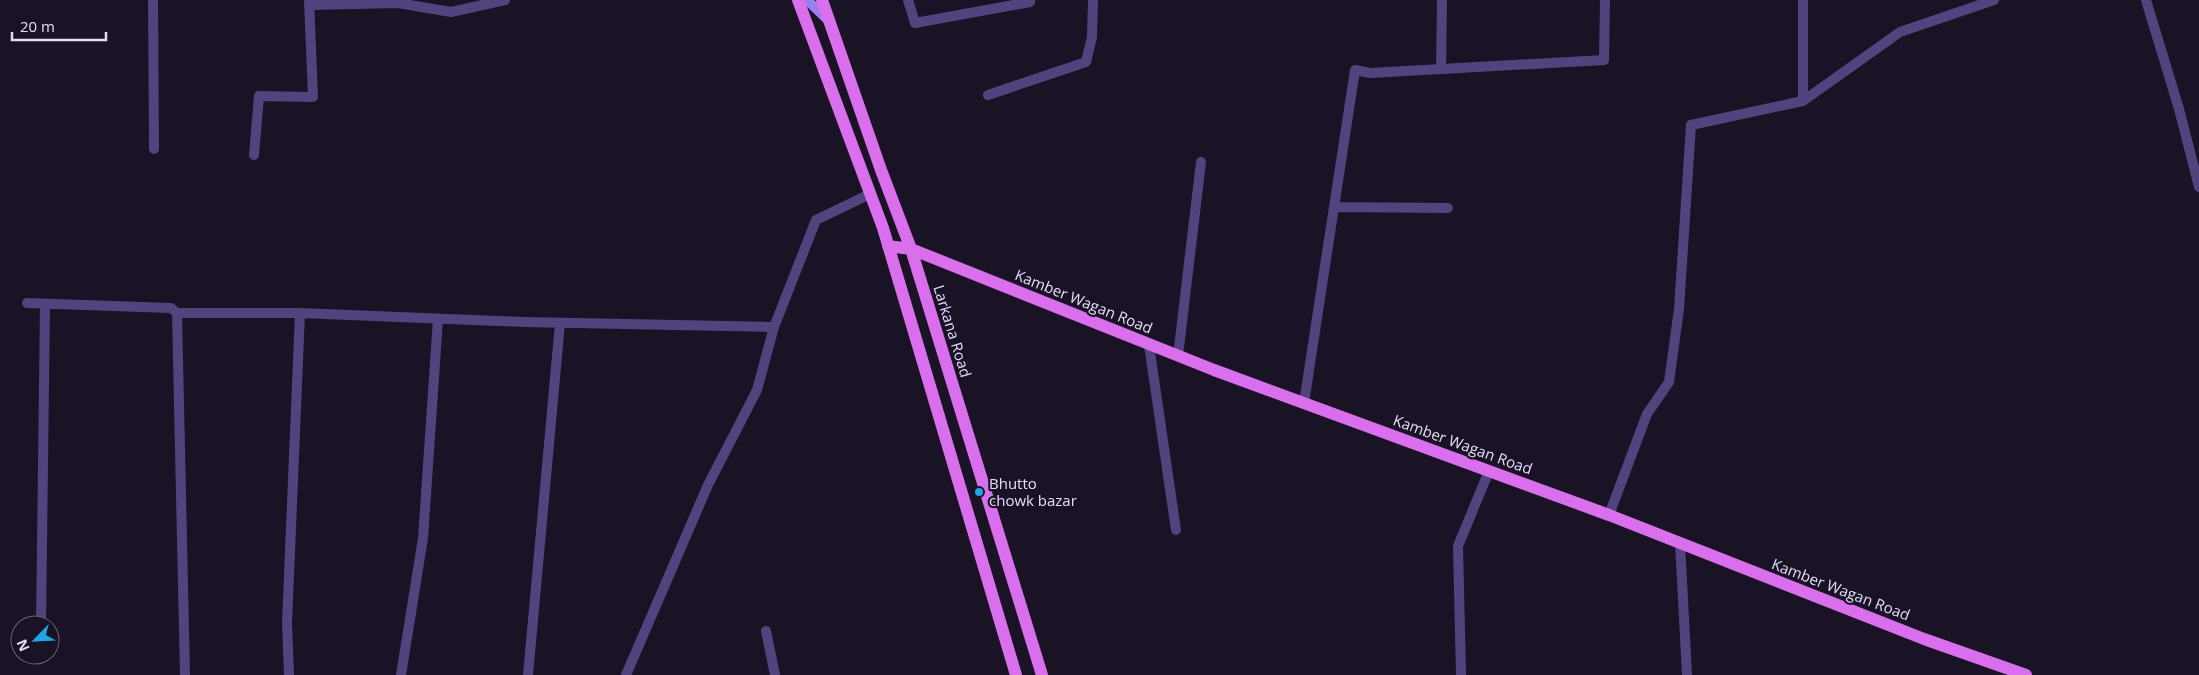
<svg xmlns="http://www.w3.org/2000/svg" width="2199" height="675" font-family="'Open Sans',sans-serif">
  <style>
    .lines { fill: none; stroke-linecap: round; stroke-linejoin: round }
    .street { stroke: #52437f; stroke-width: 10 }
    .secondary { stroke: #987eef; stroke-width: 10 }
    .primary { stroke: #d96fed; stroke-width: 12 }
    .poi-dot { fill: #1ea6e3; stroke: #1a1225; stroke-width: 2 }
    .labels { text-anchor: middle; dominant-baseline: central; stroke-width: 4.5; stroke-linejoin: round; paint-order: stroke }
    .street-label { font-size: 15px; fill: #e5dbfb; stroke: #1a1225 }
    .poi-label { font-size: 15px; fill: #e5dbfb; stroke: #1a1225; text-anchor: start }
  </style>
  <rect width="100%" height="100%" fill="#1a1225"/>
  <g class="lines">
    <path class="street" d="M 153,0 L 154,149
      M 908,0 L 915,23 L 1030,2
      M 1803,0 L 1803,101
      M 2146,0 L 2179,109 L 2199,187
      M 310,5 L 398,3 L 451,12 L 505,0
      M 1441,69 L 1442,0
      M 988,95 L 1086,62 L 1092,37 L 1093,0
      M 254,155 L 259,96 L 313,97 L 309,0
      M 1334,207 L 1448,208
      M 27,303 L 171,308 L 177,313 L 300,313 L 524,322 L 774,327 L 816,220 L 870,194
      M 177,313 L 185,675
      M 1149,345 L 1176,530
      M 1178,356 L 1201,162
      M 1304,403 L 1355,70 L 1370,73 L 1604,60 L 1605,0
      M 1609,515 L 1647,414 L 1669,382 L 1679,309 L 1691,125 L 1803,101 L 1900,32 L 1994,0
      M 1680,543 L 1687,675
      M 41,625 L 45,304
      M 766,631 L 775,675
      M 289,675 L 287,623 L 300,313
      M 401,675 L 423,538 L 438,319
      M 528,675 L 560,323
      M 626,675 L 708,485 L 757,390 L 774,327
      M 1461,675 L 1458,546 L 1489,471"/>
    <path class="secondary" d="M 807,0 L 829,21"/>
    <path class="primary" d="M 798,0 L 883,228 L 1016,675
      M 822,0 L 881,170 L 911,249 L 1042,675
      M 888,246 L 911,249 L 1214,370 L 1609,515 L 1924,639 L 2026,675"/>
  </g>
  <circle class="poi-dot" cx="979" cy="492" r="5"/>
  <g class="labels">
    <g class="street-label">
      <text transform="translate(1084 301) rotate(22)">Kamber Wagan Road</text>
      <text transform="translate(953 331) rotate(73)">Larkana Road</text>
      <text transform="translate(1463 444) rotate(20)">Kamber Wagan Road</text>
      <text transform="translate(1841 589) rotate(21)">Kamber Wagan Road</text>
    </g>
    <g class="poi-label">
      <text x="989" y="483">Bhutto<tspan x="989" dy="17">chowk bazar</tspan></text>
    </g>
  </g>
  <g transform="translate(35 640) rotate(246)"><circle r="24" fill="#1a1225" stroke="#6b627b"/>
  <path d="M0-4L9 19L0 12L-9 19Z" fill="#1ea6e3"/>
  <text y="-8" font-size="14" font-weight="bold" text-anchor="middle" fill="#e5dbfb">N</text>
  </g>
  <path d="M12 32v8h94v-8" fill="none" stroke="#e5dbfb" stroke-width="2.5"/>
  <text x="20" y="32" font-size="15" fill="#e5dbfb" stroke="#1a1225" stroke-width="4" paint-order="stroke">20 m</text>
</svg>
